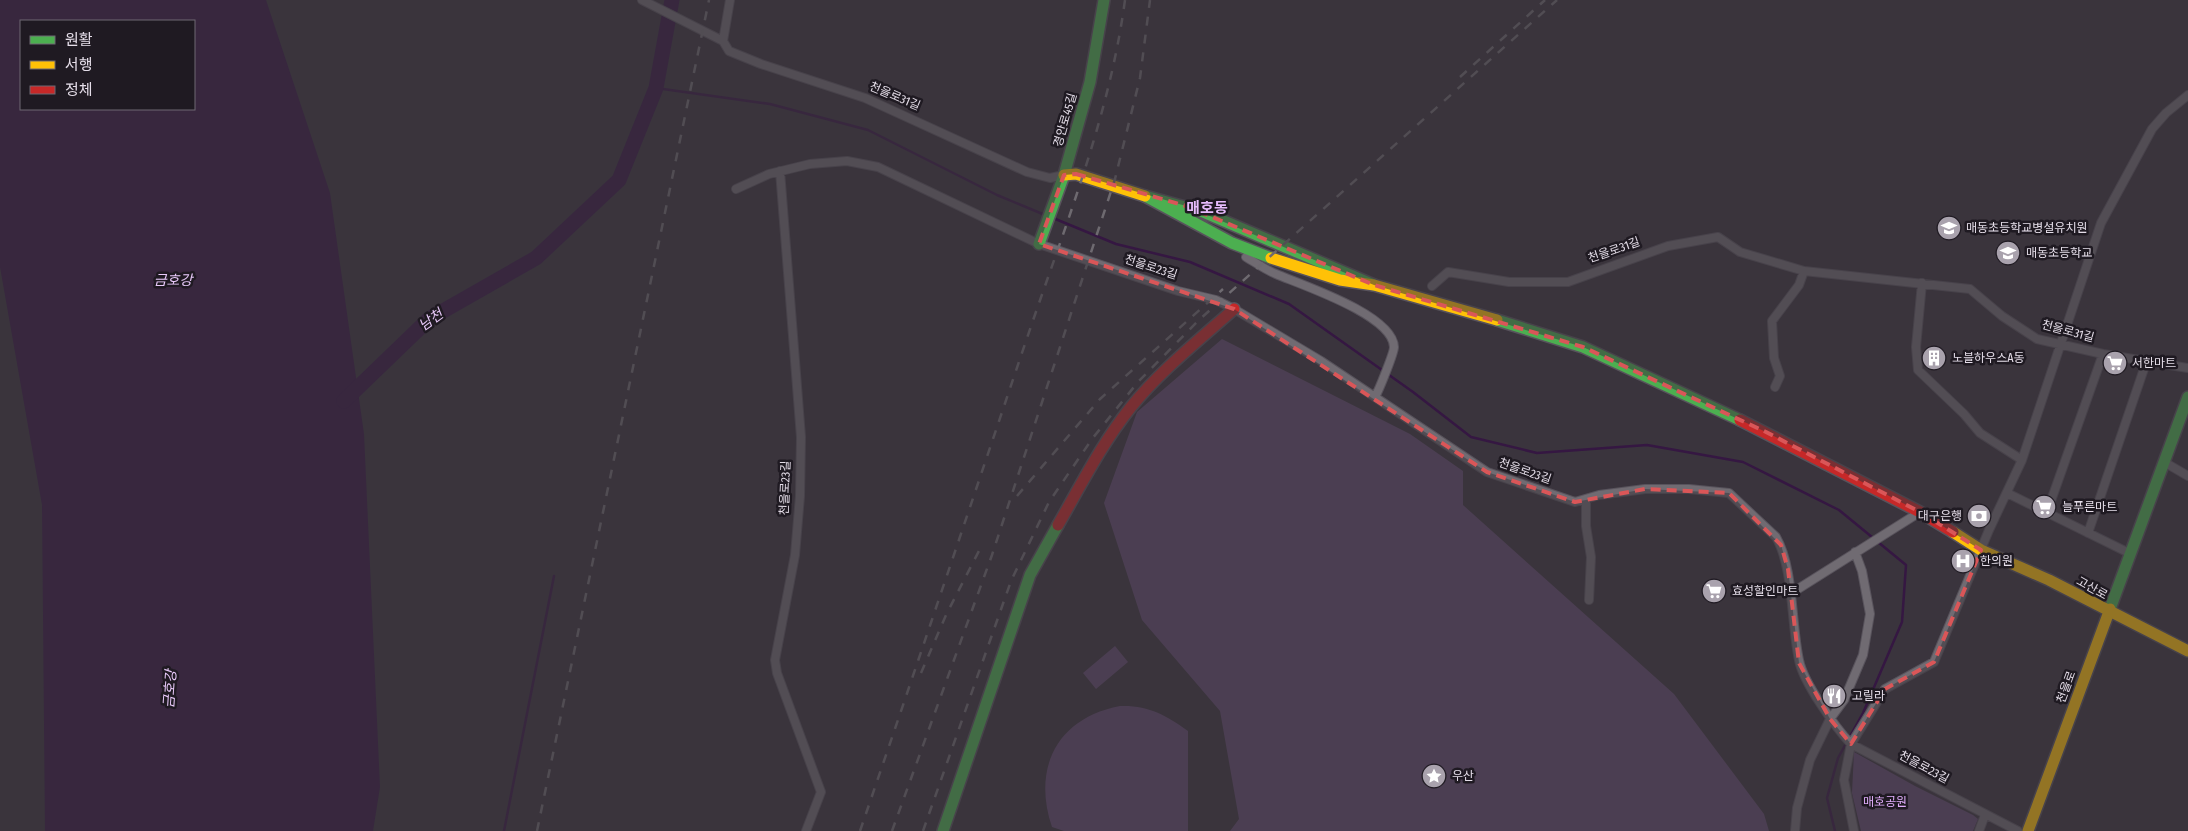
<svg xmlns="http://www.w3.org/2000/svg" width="2188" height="831" font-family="'Fira Sans Condensed','Noto Sans KR',sans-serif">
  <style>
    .green { fill: #614a6d }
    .water { fill: #351742; fill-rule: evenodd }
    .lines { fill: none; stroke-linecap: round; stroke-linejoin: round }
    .stream { stroke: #351742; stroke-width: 2.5 }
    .river { stroke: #351742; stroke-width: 15 }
    .street-casing { stroke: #58535c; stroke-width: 10 }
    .fast-casing { stroke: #58535c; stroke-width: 14 }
    .slow-casing { stroke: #58535c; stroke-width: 14 }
    .jam-casing { stroke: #58535c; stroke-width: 14 }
    .street { stroke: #706b72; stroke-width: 8 }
    .fast { stroke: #4caf50; stroke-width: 11 }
    .slow { stroke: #ffc107; stroke-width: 11 }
    .jam { stroke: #c62828; stroke-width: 11 }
    .rail { stroke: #6e6a70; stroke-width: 2.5; stroke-dasharray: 9 9; stroke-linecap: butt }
    .marked { fill: none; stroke: #da5658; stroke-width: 4; stroke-dasharray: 10 6; stroke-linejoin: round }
    .labels { text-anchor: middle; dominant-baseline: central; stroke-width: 5; stroke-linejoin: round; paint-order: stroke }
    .street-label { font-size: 12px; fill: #e5dee9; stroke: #1f1a22 }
    .poi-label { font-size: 12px; fill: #e5dee9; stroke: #1f1a22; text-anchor: start }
    .park-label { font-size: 12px; fill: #e1adfb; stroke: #1f1a22 }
    .water-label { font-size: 14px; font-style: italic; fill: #e9cafa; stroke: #1f1a22 }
    .quarter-label { font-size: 15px; font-weight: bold; fill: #e5bafb; stroke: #1f1a22 }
  </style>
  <rect width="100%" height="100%" fill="#3a343d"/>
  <path class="green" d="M 1222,339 L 1410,434 L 1463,471 L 1463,505 L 1674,694 L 1764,814 L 1769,831 L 1230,831 L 1239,819 L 1220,711 L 1142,620 L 1104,503 L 1137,412 Z
    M 1115,646 L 1128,662 L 1096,689 L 1083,673 Z
    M 1120,706 C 1148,705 1166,715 1188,731 L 1188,831 L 1064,831 L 1052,827 C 1032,768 1057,718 1120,706 Z
    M 1854,752 L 1915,786 L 1973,815 L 1978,819 L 1973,831 L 1861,831 L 1852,793 Z"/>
  <path class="water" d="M 0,0 L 266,0 L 330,193 L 364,434 L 380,787 L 373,831 L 45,831 L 42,505 L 0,267 ZM 21,21 L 194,21 L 194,109 L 21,109 Z"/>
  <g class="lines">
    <path class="stream" d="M 656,88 L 770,104 L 868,130 L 997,195 L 1045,215
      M 1053,218 L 1116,244 L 1190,262 L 1289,304 L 1413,392 L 1471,437 L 1537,453 L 1647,445 L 1743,462 L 1839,510 L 1906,565 L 1902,622 L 1863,713 L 1838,758 L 1827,798 L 1835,831
      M 504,831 L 554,576"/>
    <path class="river" d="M 344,401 L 429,319 L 536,258 L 619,180 L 656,88 L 672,0"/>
    <g class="street-casing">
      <path id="street" d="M 642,0 L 723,41 L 729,51 L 761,64 L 865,98 L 1027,172 L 1050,178 L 1064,175
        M 723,41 L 730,0
        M 780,171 L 801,437 L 800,496 L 795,555 L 775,660 L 777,673 L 821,792 L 806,831
        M 736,189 L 769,174 L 810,164 L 847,161 L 878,167 L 1039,244 L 1178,291 L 1216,300 L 1234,309 L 1321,361 L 1487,472 L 1575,502 L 1599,495 L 1645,489 L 1689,489 L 1729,493 L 1776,537 C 1794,568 1791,624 1799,660 C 1803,682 1835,727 1851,744 L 2018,831
        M 1246,257 C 1256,263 1266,270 1276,274 C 1302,285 1393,315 1394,347 C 1394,353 1379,390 1375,397
        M 1922,283 L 1916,347 L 1918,370 L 1964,414 L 1980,433 L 2022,460
        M 1432,286 L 1448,272 L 1509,282 L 1568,282 L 1668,246 L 1718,237 L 1740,252 L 1804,271 L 1970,289 L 2002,316 L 2037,339 L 2103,354 L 2188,368
        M 1775,387 L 1780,376 L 1774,358 L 1772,321 L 1799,285 L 1804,271
        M 2164,462 L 2188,476
        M 2007,493 L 2129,553
        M 1586,499 L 1586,526 L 1591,557 L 1589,600
        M 2047,512 L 2103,354
        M 2088,533 L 2147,360
        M 1790,594 L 1920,512
        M 1795,831 L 1797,808 L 1810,760 L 1830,719 L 1844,700 L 1863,655 L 1870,614 L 1862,571 L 1855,552
        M 1854,831 L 1844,780 L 1851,744 L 1885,689 L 1934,662 L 1989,530 L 2022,460 L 2101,223 L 2152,129 L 2166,113 L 2188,95
        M 1979,831 L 1985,815"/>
    </g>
    <g class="fast-casing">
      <path id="fast" d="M 1039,244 L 1064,175 L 1090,82 L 1104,0
        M 1271,258 L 1232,243 L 1145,196 L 1203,212 L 1374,285
        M 1497,320 L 1583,347 L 1740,420
        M 2110,609 L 2188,397
        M 943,831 L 1030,575 L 1058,525"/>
    </g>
    <g class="slow-casing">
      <path id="slow" d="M 1064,175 L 1076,174 L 1145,196
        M 1271,258 L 1340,280 L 1374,285 L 1497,320
        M 1953,532 L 1981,550 L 2049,580 L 2188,651
        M 2028,831 L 2110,609"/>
    </g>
    <g class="jam-casing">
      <path id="jam" d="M 1740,420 L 1920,512 L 1953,532
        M 1058,525 C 1081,485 1102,443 1131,407 C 1160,371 1199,340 1234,309"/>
    </g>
    <use href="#street" class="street"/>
    <use href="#fast" class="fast"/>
    <use href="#slow" class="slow"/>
    <use href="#jam" class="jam"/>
    <path class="rail" d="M 1460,77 L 1545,0
      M 1017,496 L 1100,399 L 1223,289
      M 921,673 L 946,615 L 982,545
      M 537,831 L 709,0
      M 860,831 C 916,668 971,504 1026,341 C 1064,228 1109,119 1125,0
      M 892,831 L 992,555 L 1115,179 L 1140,78 L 1150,0
      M 923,831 L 1011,581 L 1049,502 L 1092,439 L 1138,382 L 1199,320 L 1557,0"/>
  </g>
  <path d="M0 0H2188V831H0ZM 1076,174 L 1186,206 L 1374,285 L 1583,347 L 1766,432 L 1920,512 L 1981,550 L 1934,662 L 1885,689 L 1851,744 L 1830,719 L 1799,663 L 1788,569 L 1781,545 L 1729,493 L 1645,489 L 1575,502 L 1487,472 L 1234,309 L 1039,244 L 1064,175 Z" fill="#3a343d" fill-opacity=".55" fill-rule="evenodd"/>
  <path class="marked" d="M 1076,174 L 1186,206 L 1374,285 L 1583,347 L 1766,432 L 1920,512 L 1981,550 L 1934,662 L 1885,689 L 1851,744 L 1830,719 L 1799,663 L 1788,569 L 1781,545 L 1729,493 L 1645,489 L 1575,502 L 1487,472 L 1234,309 L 1039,244 L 1064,175 Z"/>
  <defs>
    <g id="school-disc" transform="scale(1.25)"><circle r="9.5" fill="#a9a2ad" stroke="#1f1a22"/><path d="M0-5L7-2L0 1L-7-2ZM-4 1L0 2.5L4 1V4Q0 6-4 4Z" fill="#fff"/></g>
    <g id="building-disc" transform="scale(1.25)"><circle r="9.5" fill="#a9a2ad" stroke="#1f1a22"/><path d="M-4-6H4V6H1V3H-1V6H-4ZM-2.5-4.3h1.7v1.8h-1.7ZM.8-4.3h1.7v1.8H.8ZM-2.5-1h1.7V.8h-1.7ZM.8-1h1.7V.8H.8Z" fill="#fff"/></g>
    <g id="supermarket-disc" transform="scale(1.25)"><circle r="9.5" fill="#a9a2ad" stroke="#1f1a22"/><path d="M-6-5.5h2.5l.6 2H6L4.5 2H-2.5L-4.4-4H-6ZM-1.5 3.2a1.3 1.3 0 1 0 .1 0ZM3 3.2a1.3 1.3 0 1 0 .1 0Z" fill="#fff"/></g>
    <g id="bank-disc" transform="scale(1.25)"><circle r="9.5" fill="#a9a2ad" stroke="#1f1a22"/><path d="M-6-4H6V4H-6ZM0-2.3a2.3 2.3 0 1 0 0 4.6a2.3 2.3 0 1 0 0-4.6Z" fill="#fff"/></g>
    <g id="hospital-disc" transform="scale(1.25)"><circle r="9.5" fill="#a9a2ad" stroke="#1f1a22"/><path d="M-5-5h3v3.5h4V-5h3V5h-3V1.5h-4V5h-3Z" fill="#fff"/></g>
    <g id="restaurant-disc" transform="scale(1.25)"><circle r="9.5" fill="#a9a2ad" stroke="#1f1a22"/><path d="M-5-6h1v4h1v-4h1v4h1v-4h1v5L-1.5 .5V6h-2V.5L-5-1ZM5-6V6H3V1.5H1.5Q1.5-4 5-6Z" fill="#fff"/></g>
    <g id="sight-disc" transform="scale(1.25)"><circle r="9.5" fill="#a9a2ad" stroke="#1f1a22"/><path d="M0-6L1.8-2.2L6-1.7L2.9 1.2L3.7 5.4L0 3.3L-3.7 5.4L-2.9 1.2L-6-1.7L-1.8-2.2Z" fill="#fff"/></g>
  </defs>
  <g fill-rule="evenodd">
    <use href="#school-disc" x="1949" y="228"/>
    <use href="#school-disc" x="2008" y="253"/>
    <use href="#building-disc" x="1934" y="358"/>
    <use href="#supermarket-disc" x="2115" y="363"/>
    <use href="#supermarket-disc" x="2044" y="507"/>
    <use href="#bank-disc" x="1979" y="516"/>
    <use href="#hospital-disc" x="1963" y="561"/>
    <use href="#supermarket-disc" x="1714" y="591"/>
    <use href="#restaurant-disc" x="1834" y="696"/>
    <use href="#sight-disc" x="1434" y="776"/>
  </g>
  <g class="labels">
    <g class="street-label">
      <text transform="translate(895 96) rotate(23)">천을로31길</text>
      <text transform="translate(1065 120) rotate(-74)">경안로45길</text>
      <text transform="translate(1614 250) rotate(-19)">천을로31길</text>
      <text transform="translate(1151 267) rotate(18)">천을로23길</text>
      <text transform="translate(2068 331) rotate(15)">천을로31길</text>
      <text transform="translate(1525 471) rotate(19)">천을로23길</text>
      <text transform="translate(785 488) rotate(-88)">천을로23길</text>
      <text transform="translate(2092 588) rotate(29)">고산로</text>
      <text transform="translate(2066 687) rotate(-70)">천을로</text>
      <text transform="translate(1924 767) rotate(28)">천을로23길</text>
    </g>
    <g class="poi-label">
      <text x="1966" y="228">매동초등학교병설유치원</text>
      <text x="2026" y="253">매동초등학교</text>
      <text x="1952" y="358">노블하우스A동</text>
      <text x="2132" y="363">서한마트</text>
      <text x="2062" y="507">늘푸른마트</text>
      <text x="1962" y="516" text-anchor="end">대구은행</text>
      <text x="1980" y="561">한의원</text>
      <text x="1732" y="591">효성할인마트</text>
      <text x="1852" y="696">고릴라</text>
      <text x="1452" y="776">우산</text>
    </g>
    <g class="park-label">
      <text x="1885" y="802">매호공원</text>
    </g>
    <g class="water-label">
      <text x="173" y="280">금호강</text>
      <text transform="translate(431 320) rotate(-36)">남천</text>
      <text transform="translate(170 689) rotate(-86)">금호강</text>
    </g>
    <g class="quarter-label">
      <text x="1207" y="208">매호동</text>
    </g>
  </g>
  <rect x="20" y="20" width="175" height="90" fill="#1f1a22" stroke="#6e6872"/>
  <rect x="30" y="36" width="25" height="8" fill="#4caf50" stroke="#6e6872"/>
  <text x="65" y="45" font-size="15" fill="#e5dee9">원활</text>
  <rect x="30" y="61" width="25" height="8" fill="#ffc107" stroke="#6e6872"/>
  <text x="65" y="70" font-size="15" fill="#e5dee9">서행</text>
  <rect x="30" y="86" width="25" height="8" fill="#c62828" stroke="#6e6872"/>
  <text x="65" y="95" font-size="15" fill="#e5dee9">정체</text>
</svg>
